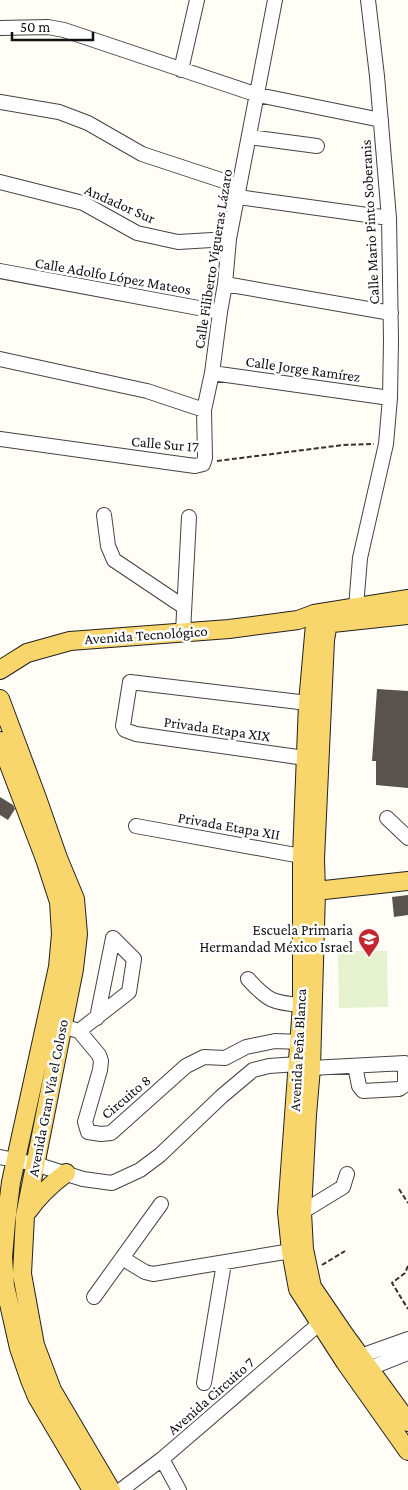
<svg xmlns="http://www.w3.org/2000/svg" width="408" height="1490" font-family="'Crimson Pro',serif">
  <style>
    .pitch { fill: #e6f2cf }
    .building { fill: #5a524d }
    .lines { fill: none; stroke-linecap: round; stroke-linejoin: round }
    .minor-casing { stroke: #444; stroke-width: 16 }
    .major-casing { stroke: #222; stroke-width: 20 }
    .path { stroke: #333; stroke-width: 2; stroke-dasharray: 5 2.5; stroke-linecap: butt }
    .minor { stroke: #fff; stroke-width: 14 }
    .major { stroke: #f9d66b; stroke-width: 18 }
    .labels { text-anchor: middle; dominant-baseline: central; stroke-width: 5; stroke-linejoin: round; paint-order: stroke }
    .street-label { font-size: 15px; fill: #111; stroke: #fff }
    .poi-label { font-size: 15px; fill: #111; stroke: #fff; text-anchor: end }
  </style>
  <rect width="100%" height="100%" fill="#fffdf5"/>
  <path class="pitch" d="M 338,951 L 387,951 L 388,1007 L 339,1008 Z"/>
  <path class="building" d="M 377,689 L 408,691 L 408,788 L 376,785 L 376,761 L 372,761 Z
    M 0,797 L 13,805 L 15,809 L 8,820 L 0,815 Z
    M 408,895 L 408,915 L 394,917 L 392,897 Z"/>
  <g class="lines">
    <g class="minor-casing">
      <path id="minor" d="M 0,28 L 48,27 L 64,30 L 258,95 L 381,120
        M 181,70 L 197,0
        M 0,102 L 59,112 L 88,123 L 142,154 L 239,186
        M 249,137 L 317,146
        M 0,182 L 83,203 L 137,233 L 178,242 L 229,239
        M 238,197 L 389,218
        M 0,271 L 220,312
        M 225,284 L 391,313
        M 0,359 L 147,391 L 204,410
        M 212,373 L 390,398
        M 0,439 L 195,466 L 203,464 L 205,458 L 204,410 L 212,373 L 220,312 L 225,284 L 229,239 L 275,0
        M 104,515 L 108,546 L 114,560 L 184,607
        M 356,607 L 360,558 L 386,444 L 390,398 L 391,340 L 389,218 L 377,76 L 368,0
        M 183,632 L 189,517
        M 305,758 L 136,734 L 125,730 L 123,726 L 130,682 L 308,703
        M 387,818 L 408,838
        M 136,826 L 312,858
        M 248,979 C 268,1001 273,1003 302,1005
        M 97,1018 L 113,938
        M 62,1026 L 79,1031 L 99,1055 L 101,1061 L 100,1070 L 85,1122 L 88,1132 L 101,1134 L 111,1133 L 186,1066 L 204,1057 L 225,1058 L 246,1047 L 275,1041 L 300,1042
        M 79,1031 L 129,992 L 134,959 L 113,938
        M 0,1157 L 35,1164 L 83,1179 L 112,1183 L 140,1170 L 160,1155 L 222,1096 L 253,1070 L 269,1066 L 298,1064 L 311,1068 L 405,1063 L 405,1085 L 399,1089 L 363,1091 L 359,1086 L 355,1066
        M 302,1212 L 343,1187 L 347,1174
        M 122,1258 L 145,1272 L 153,1274 L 291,1251
        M 94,1297 L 161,1204
        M 352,1359 L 408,1339
        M 360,1372 L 408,1353
        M 204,1383 L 224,1263
        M 162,1459 L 179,1490
        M 121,1490 L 162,1459 L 320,1323"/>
    </g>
    <g class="major-casing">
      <path id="major" d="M 328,623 L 325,640 L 315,859 L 316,892 L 311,1068 L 307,1115 L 302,1212 L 304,1249 L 312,1287 L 344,1334 L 408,1422
        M 315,624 L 308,703 L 302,856 L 302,1005 L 287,1212 L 291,1251 L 298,1289 L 345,1362 L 408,1451
        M 323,624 L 408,615
        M 0,670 L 27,653 L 70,641 L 229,629 L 298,620 L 314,614 L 408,599
        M 0,699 L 37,798 L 58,858 L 75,899 L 78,934 L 74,969 L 25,1216 L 22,1274 L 35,1345 L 52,1390 L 111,1490
        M 0,741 L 45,859 L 59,902 L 61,934 L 58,967 L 11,1182 L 6,1222 L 3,1257 L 5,1286 L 19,1348 L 30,1380 L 37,1397 L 92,1490
        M 306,892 L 408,881
        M 28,1211 C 39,1195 50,1185 66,1173"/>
    </g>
    <path class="path" d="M 217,461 L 343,445 L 374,444
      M 399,1189 L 408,1203
      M 322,1265 L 345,1251
      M 408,1266 L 405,1273 L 392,1283 L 408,1309"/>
    <use href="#minor" class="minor"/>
    <use href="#major" class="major"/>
  </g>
  <defs>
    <g id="school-pin" transform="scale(1.125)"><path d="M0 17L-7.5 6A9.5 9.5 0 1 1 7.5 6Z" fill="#c4262e" stroke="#fff"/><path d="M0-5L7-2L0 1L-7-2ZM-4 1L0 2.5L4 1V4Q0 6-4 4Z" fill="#fff"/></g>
  </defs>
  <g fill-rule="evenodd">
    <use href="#school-pin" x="369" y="939"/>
  </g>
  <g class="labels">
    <g class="street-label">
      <text transform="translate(120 204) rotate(24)">Andador Sur</text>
      <text transform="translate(370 222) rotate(-93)">Calle Mario Pinto Soberanis</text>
      <text transform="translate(213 259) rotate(-81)">Calle Filiberto Vigueras Lázaro</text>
      <text transform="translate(113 276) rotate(10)">Calle Adolfo López Mateos</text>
      <text transform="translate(303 369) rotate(8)">Calle Jorge Ramírez</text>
      <text transform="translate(165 444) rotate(5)">Calle Sur 17</text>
      <text transform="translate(146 635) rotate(-4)">Avenida Tecnológico</text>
      <text transform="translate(217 729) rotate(8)">Privada Etapa XIX</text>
      <text transform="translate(229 826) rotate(10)">Privada Etapa XII</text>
      <text transform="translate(298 1050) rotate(-87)">Avenida Peña Blanca</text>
      <text transform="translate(126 1097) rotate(-40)">Circuito 8</text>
      <text transform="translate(48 1098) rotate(-79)">Avenida Gran Vía el Coloso</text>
      <text transform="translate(211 1396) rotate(-41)">Avenida Circuito 7</text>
    </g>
    <g class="poi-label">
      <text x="353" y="930">Escuela Primaria<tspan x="353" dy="17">Hermandad México Israel</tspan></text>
    </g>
  </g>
  <path d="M12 32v8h81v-8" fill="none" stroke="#111111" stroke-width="2.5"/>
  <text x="20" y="32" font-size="15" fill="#111111" stroke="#ffffff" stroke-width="4" paint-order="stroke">50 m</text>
</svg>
